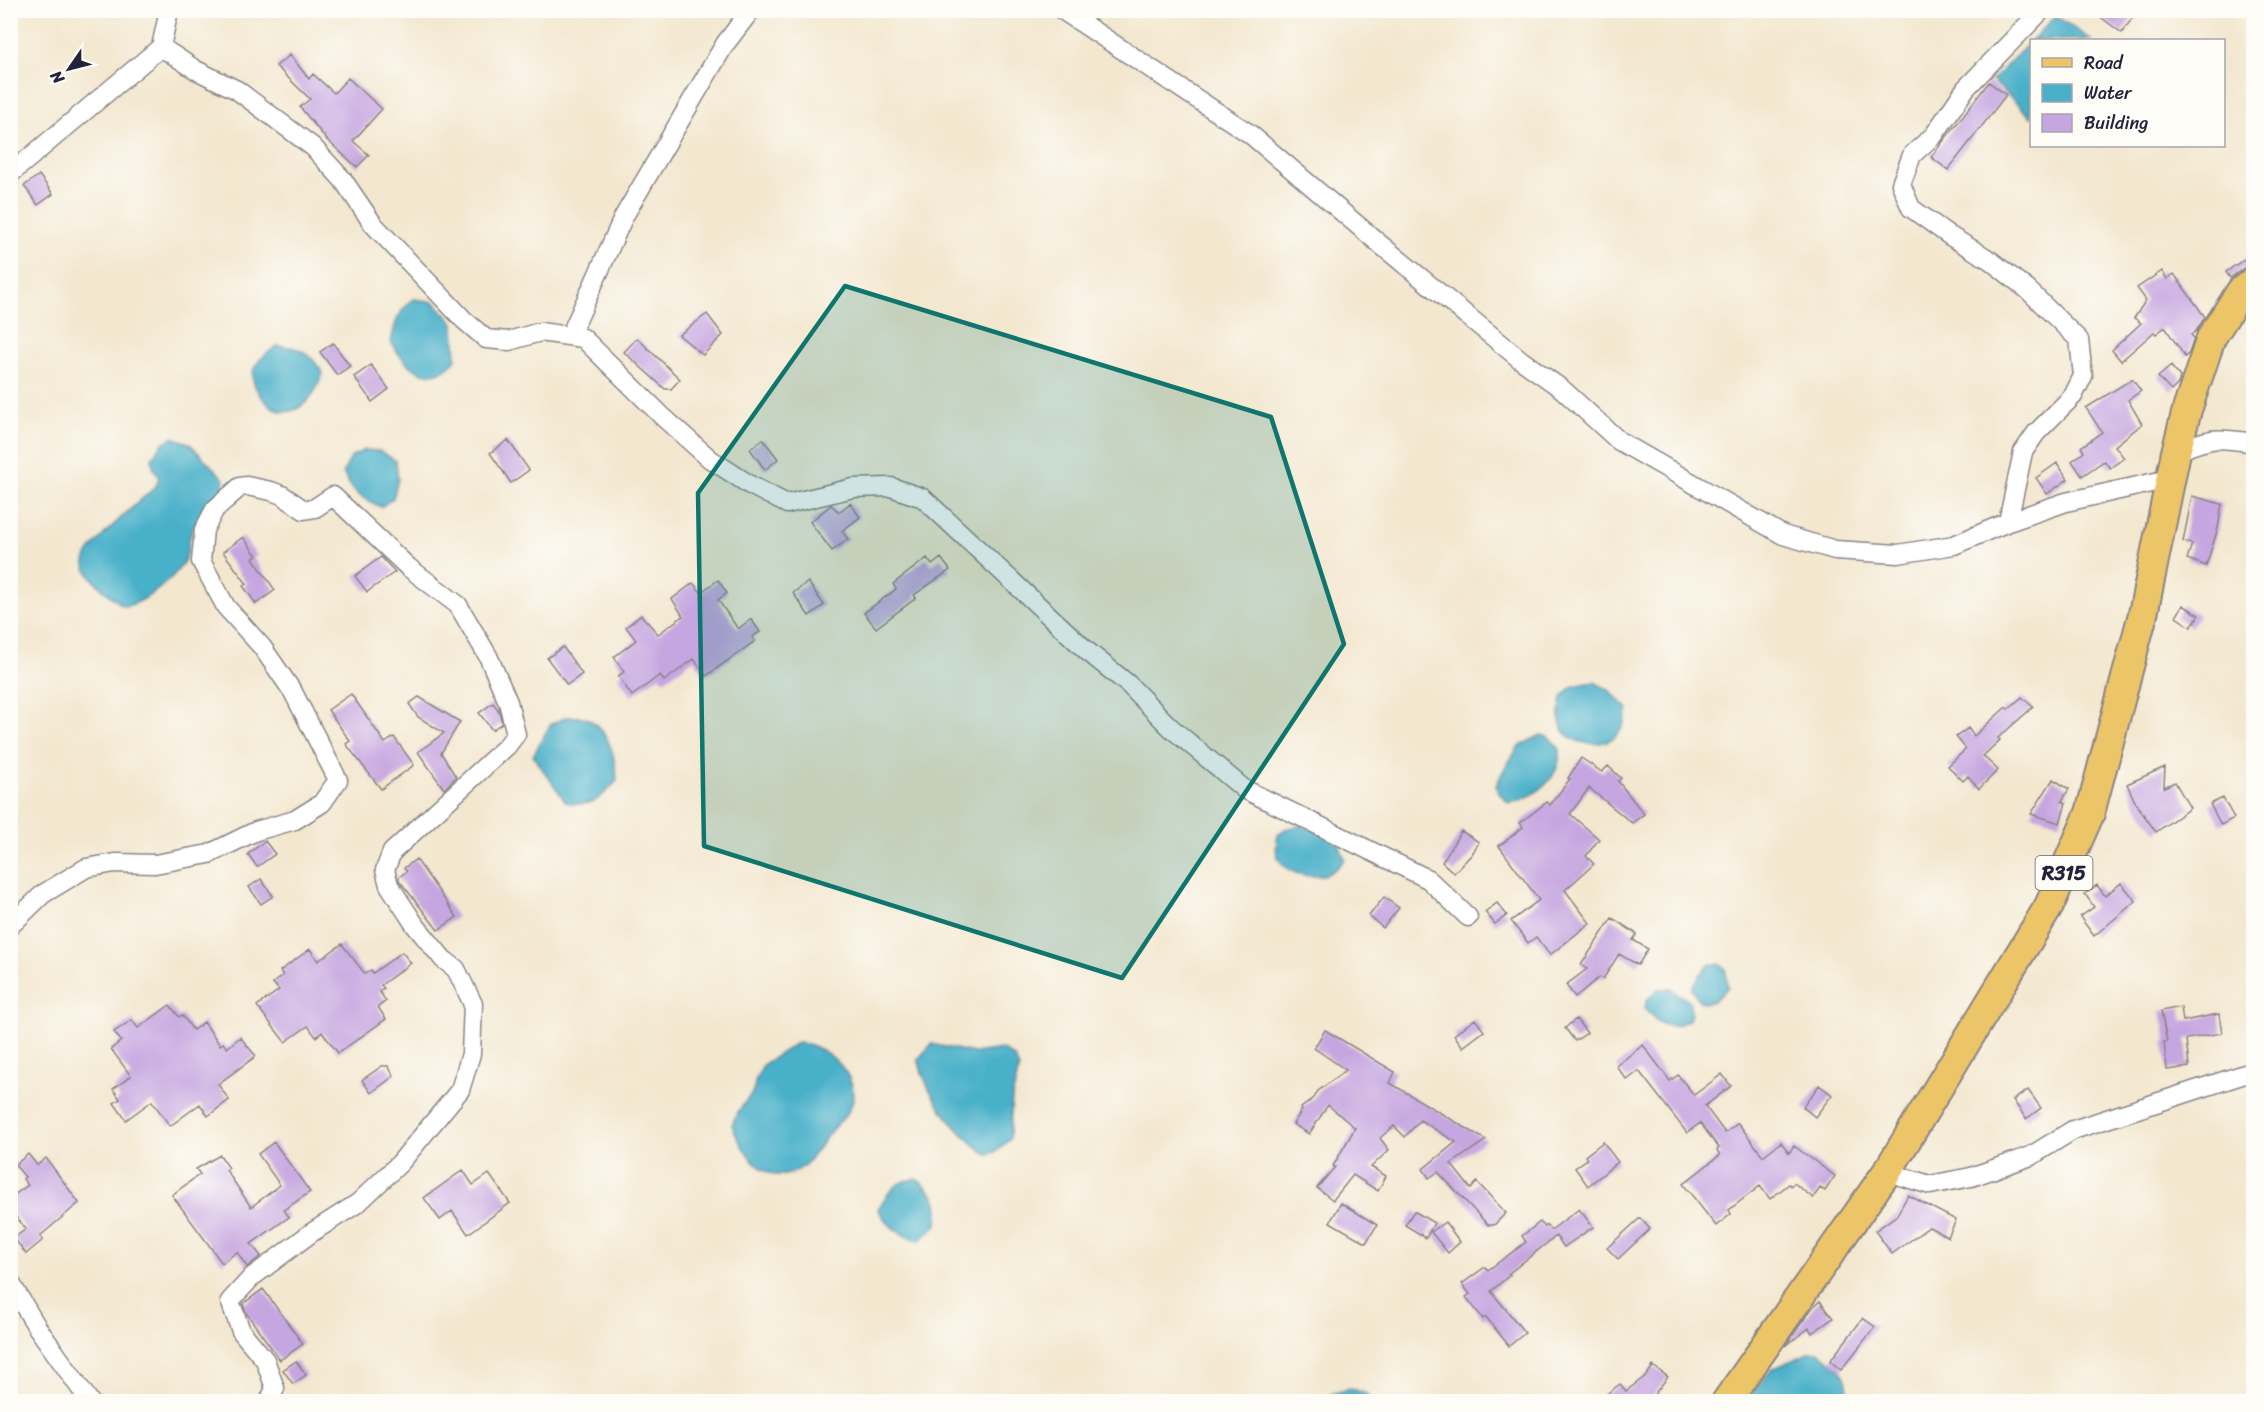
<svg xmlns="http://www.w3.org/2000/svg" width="2264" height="1412" font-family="Sriracha,sans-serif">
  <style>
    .water { fill: #4ab0c9; stroke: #366982; stroke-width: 1.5 }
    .building { fill: #c6a6e0 }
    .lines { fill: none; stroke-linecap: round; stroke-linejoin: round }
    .street-casing { stroke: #8a8485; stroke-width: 21 }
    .primary-casing { stroke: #8a8485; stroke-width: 32 }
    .street { stroke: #fff; stroke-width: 18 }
    .primary { stroke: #edc569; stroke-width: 28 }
    .marked { fill: #0f766e; fill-opacity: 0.2; stroke: #0f766e; stroke-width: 4.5; stroke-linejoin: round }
    .labels { text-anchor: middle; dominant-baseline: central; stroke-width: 5; stroke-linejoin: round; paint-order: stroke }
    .shield { fill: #fdfcf7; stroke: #646373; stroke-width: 1.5 }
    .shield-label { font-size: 20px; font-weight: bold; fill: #22223b }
  </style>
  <rect width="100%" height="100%" fill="#fdfcf7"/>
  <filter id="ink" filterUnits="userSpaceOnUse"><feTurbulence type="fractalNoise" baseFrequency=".0167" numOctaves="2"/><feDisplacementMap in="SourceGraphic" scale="12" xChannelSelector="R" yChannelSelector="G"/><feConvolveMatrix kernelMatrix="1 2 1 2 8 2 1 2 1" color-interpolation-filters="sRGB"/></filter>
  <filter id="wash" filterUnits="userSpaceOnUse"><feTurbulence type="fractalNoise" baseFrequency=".008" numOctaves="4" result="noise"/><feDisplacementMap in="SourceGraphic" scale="24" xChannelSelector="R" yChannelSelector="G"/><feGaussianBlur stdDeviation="1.35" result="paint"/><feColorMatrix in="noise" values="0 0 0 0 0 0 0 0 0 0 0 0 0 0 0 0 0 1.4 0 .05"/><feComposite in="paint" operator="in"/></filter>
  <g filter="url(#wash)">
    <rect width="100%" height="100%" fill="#f3e7cf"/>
    <path class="water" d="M 2056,16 L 2091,40 L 2032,40 Z
      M 2031,41 L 2031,117 L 1992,80 Z
      M 414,299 L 434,302 L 454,323 L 456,359 C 431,389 406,369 391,342 C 395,322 398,311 414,299 Z
      M 277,346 C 302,346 309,353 323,373 C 312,405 286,429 260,395 C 255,388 252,382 253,373 C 254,362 268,352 277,346 Z
      M 172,437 L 189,443 L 224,479 L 223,493 C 211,504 196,517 191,533 C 188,542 189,551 185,560 C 176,577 142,606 123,606 C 112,597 88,579 85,565 C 81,549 143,499 156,486 L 159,477 L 153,467 L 152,458 L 163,443 Z
      M 365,450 L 380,451 L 396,461 L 398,480 L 393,498 L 381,507 C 361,498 351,493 343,472 L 352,456 Z
      M 1594,682 L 1608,689 L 1628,709 C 1626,718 1624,728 1617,735 C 1603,749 1568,746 1561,725 C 1558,716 1561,705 1562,697 L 1573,686 Z
      M 566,717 C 572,717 581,716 586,718 C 609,729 616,758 617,781 C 598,800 595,808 566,802 L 533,756 L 550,725 Z
      M 1541,735 L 1549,737 L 1560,749 C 1560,754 1560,759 1558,764 C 1553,784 1529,800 1509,803 L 1498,792 L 1496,786 L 1502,773 L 1519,746 Z
      M 1303,825 L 1336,837 L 1345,859 C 1341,863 1336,869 1331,872 C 1315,880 1288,876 1279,859 C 1275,852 1276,843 1278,835 L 1285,829 Z
      M 1710,964 L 1719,964 L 1725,968 L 1728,987 C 1715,1002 1701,1013 1692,988 L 1700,975 Z
      M 1658,989 L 1671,989 L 1690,1002 L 1691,1014 L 1689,1020 C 1667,1031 1659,1026 1645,1008 L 1647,1000 Z
      M 798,1042 C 803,1044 810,1044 815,1047 C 839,1057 864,1086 848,1112 C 842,1121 833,1127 827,1136 C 819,1147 812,1160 801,1168 C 768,1192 742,1151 732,1125 L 737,1113 L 753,1092 L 756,1079 L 764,1064 Z
      M 932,1044 L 974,1053 L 1002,1049 L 1014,1057 L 1019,1068 L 1012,1097 L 1010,1139 L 997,1151 L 987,1155 C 954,1130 928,1099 918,1059 Z
      M 917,1179 C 937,1196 940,1199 937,1225 L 919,1241 C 899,1235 888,1226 878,1209 C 889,1192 895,1180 917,1179 Z
      M 1810,1352 L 1820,1352 C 1838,1367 1853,1377 1846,1401 L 1744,1402 L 1772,1369 Z
      M 1350,1388 L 1367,1394 L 1371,1401 L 1312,1401 Z"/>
    <g id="blocks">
      <path class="building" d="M 2091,10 L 2138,10 L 2122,33 Z
        M 290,55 L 309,79 L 313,74 L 334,93 L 348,78 L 382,109 L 353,141 L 369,155 L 357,167 L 327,140 L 300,107 L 310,99 L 276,66 Z
        M 1989,82 L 2006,95 L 1948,170 L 1931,157 Z
        M 39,175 L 53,194 L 38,205 L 24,186 Z
        M 2253,253 L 2253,265 L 2244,268 L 2230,278 L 2226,272 Z
        M 2162,271 L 2167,279 L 2174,274 L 2205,317 L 2196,331 L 2191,335 L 2194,338 L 2189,353 L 2185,357 L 2165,327 L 2156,334 L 2154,332 L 2121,361 L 2112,350 L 2141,323 L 2134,318 L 2146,300 L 2137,288 Z
        M 707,314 L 723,335 L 703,355 L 679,335 Z
        M 637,338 L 680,379 L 671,389 L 665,389 L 624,352 Z
        M 333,343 L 350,366 L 337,375 L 320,352 Z
        M 371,365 L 389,389 L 372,402 L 354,377 Z
        M 2171,366 L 2180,377 L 2178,384 L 2171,391 L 2158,377 Z
        M 2132,379 L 2141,391 L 2128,400 L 2142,424 L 2115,446 L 2124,458 L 2110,468 L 2104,461 L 2082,476 L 2072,461 L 2084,452 L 2081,447 L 2102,432 L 2086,408 Z
        M 763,439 L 778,459 L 765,470 L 750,449 Z
        M 508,440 L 529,470 L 511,483 L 490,453 Z
        M 2057,463 L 2068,479 L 2047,494 L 2036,478 Z
        M 2192,496 L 2222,504 L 2218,528 L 2206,566 L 2187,559 L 2192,544 L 2183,542 Z
        M 850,503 L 860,517 L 842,531 L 848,539 L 832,551 L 810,522 L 831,505 L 839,512 Z
        M 243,537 L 257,556 L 253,558 L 275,590 L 256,604 L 243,586 L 247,584 L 223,552 Z
        M 381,557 L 395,572 L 367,592 L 355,576 Z
        M 927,558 L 932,565 L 941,558 L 950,570 L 914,595 L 916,598 L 876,628 L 864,613 L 896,589 L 893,584 Z
        M 718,580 L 727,593 L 718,600 L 738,629 L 751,619 L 760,632 L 752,637 L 755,641 L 706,676 L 694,659 L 664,681 L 660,675 L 632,696 L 618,676 L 624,672 L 614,657 L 636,640 L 626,627 L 641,615 L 658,634 L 683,616 L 672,599 L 693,583 L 701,592 Z
        M 808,582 L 824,605 L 809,616 L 793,593 Z
        M 2183,605 L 2199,615 L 2191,627 L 2176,617 Z
        M 563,647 L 582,674 L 567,685 L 547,658 Z
        M 351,694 L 385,743 L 394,737 L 414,765 L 381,789 L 346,744 L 350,741 L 328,710 Z
        M 419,697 L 460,722 L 441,753 L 456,777 L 444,789 L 418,752 L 444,733 L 418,717 L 409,704 Z
        M 2022,697 L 2033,707 L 1998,738 L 2000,740 L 1983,756 L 1998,770 L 1979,789 L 1968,776 L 1963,781 L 1948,766 L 1966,749 L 1956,737 L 1968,728 L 1974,736 L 2006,707 L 2008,709 Z
        M 493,703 L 499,711 L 502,723 L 492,730 L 479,713 Z
        M 1581,758 L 1602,772 L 1608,766 L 1621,778 L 1618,781 L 1644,814 L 1632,823 L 1589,788 L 1570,814 L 1599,839 L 1586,856 L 1594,864 L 1565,890 L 1590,923 L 1550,955 L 1536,937 L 1528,943 L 1511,921 L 1539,900 L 1499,846 L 1523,827 L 1520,823 L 1547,802 L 1550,805 L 1570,779 L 1568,778 Z
        M 2165,767 L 2164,787 L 2175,782 L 2190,808 L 2156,832 L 2136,804 L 2127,784 Z
        M 2053,779 L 2069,789 L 2062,801 L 2066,803 L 2060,823 L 2031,814 Z
        M 2223,798 L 2234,818 L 2221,825 L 2210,804 Z
        M 1461,831 L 1479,842 L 1472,854 L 1454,873 L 1442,862 Z
        M 265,841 L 275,854 L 257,867 L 248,854 Z
        M 416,859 L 457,917 L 438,930 L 399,880 L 399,877 L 407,871 L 404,868 Z
        M 261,879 L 273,896 L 261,904 L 249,887 Z
        M 2121,883 L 2136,901 L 2094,936 L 2080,917 L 2094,907 L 2085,894 L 2097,885 L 2105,896 Z
        M 1384,897 L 1399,908 L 1383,928 L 1369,916 Z
        M 1497,903 L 1507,915 L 1495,924 L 1485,912 Z
        M 1612,918 L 1637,934 L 1633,940 L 1648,949 L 1638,965 L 1619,954 L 1603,979 L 1600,977 L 1575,997 L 1566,985 L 1587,969 L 1581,965 Z
        M 342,944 L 365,974 L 371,970 L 373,973 L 402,952 L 411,963 L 381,985 L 384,988 L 379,991 L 386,1001 L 378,1007 L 386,1019 L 338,1053 L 322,1032 L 316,1037 L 308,1026 L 285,1042 L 257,1006 L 279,990 L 273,983 L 283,975 L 280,971 L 310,949 L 318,961 Z
        M 170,1005 L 179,1017 L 182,1015 L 193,1030 L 204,1022 L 220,1045 L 223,1043 L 227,1048 L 240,1037 L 256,1056 L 218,1084 L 229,1100 L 208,1116 L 200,1104 L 170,1126 L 152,1101 L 126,1120 L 114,1103 L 120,1099 L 113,1089 L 131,1076 L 111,1049 L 121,1041 L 114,1032 L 132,1020 L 138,1028 Z
        M 2181,1007 L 2183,1021 L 2219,1014 L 2222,1033 L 2186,1039 L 2189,1067 L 2167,1070 L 2164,1042 L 2167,1042 L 2161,1011 Z
        M 1475,1019 L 1484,1031 L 1463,1047 L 1454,1035 Z
        M 1576,1019 L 1587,1033 L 1575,1041 L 1565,1028 Z
        M 1325,1030 L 1395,1072 L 1390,1083 L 1486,1140 L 1451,1164 L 1471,1189 L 1477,1182 L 1506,1213 L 1494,1225 L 1488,1225 L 1438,1172 L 1429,1178 L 1423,1169 L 1456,1142 L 1420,1120 L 1405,1137 L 1394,1126 L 1380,1138 L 1389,1150 L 1371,1167 L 1386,1176 L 1378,1191 L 1353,1175 L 1333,1200 L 1317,1188 L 1335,1167 L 1333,1166 L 1355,1128 L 1328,1105 L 1309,1134 L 1293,1124 L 1302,1110 L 1301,1108 L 1314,1098 L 1318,1091 L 1346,1070 L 1314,1048 Z
        M 1643,1045 L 1670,1081 L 1678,1075 L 1694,1095 L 1722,1074 L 1731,1086 L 1705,1106 L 1725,1133 L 1738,1123 L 1763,1156 L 1781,1142 L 1789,1153 L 1794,1146 L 1835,1176 L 1825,1191 L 1820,1188 L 1813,1198 L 1794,1183 L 1791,1186 L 1789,1184 L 1770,1199 L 1760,1186 L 1729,1210 L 1731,1214 L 1716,1226 L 1683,1184 L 1720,1155 L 1717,1150 L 1719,1148 L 1700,1123 L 1687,1133 L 1639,1071 L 1627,1080 L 1616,1066 Z
        M 382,1066 L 388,1066 L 394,1076 L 371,1093 L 362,1080 Z
        M 1819,1085 L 1832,1095 L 1815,1117 L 1803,1107 Z
        M 2028,1090 L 2041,1108 L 2026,1119 L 2013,1100 Z
        M 274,1142 L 310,1192 L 284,1210 L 289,1217 L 251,1244 L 261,1256 L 247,1267 L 237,1252 L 222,1263 L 172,1195 L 200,1174 L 196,1169 L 220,1155 L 229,1168 L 226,1170 L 251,1207 L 280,1185 L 258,1154 Z
        M 1603,1142 L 1618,1162 L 1588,1186 L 1575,1168 L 1587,1159 L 1585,1156 Z
        M 28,1154 L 37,1165 L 46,1158 L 79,1203 L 40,1236 L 43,1240 L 26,1254 L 14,1238 L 26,1229 L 10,1209 L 10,1198 L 28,1185 L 23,1179 L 25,1177 L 15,1165 Z
        M 463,1170 L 473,1185 L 489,1174 L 510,1203 L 468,1234 L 452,1211 L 440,1220 L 424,1198 Z
        M 1908,1195 L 1956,1220 L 1948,1237 L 1929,1227 L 1892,1254 L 1875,1231 L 1897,1215 Z
        M 1341,1203 L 1377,1225 L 1366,1243 L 1330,1222 Z
        M 1579,1209 L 1593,1227 L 1564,1247 L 1556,1236 L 1508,1274 L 1510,1275 L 1491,1291 L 1525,1333 L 1509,1346 L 1486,1317 L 1483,1319 L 1466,1297 L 1470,1294 L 1462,1284 L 1485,1267 L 1488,1270 L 1526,1242 L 1522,1236 L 1540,1222 L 1545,1227 L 1547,1225 L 1551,1230 Z
        M 1414,1211 L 1434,1223 L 1426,1238 L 1405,1225 Z
        M 1640,1218 L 1650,1229 L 1618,1259 L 1607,1248 Z
        M 1445,1222 L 1460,1242 L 1448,1253 L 1431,1232 Z
        M 263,1289 L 303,1344 L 280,1360 L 247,1314 L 243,1304 Z
        M 1820,1301 L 1833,1318 L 1812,1333 L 1809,1328 L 1785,1346 L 1813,1307 Z
        M 1863,1318 L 1875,1327 L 1841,1370 L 1830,1361 Z
        M 296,1361 L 306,1375 L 293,1384 L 283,1370 Z
        M 1653,1366 L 1668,1377 L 1649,1401 L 1597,1401 L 1620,1384 L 1626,1391 L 1647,1375 Z"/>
    </g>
  </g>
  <g filter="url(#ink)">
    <use href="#blocks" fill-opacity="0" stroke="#8a8485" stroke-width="1.5"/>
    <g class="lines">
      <g class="street-casing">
        <path id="street" d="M 1062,10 L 1250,134 L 1381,245 L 1521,360 L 1562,389 L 1619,441 L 1783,535 L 1835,550 L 1898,554 L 1954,545 L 2008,522 L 2066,502 L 2169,479
          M 161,47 L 196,70 L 237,90 L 313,147 L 343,180 L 373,224 L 464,320 L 486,339 L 509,341 L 540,332 L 583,338 L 663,417 L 710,459 L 750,485 L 787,504 L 853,488 L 891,487 L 923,498 L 1087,651 L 1128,684 L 1170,727 L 1244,789 L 1428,879 L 1468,917
          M 10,174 L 161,47 L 169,10
          M 570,336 L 624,216 L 725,44 L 751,10
          M 2176,452 C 2211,437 2216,437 2254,443
          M 2008,522 L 2023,452 L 2036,433 L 2073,396 L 2083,376 L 2079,340 L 2028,290 L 1990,260 L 1950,236 L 1911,208 L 1901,184 L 1912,155 L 1934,135 L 1966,88 L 2042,10
          M 10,926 L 43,894 L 86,868 L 115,863 L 155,864 L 209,854 L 256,831 L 295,820 L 322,803 L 338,780 L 293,692 L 262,647 L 226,607 L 201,561 L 204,530 L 215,509 L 240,487 L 247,486 L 271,491 L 282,495 L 304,510 L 315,508 L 333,496 L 408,567 L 458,605 L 488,656 L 508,702 L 516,734 L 507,746 L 392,852 L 385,870 L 389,885 L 415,925 L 443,959 L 456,969 L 473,1004 L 471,1054 L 460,1090 L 400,1163 L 358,1203 L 311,1233 L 252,1277 L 230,1301 L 241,1331 L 265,1360 L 275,1388 L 269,1402
          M 1887,1172 L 1930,1185 L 1971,1177 L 2031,1156 L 2073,1130 L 2254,1071
          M 10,1282 L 37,1327 L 90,1402"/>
      </g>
      <g class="primary-casing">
        <path id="primary" d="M 1726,1402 L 1887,1172 L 2049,906 L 2090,813 L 2143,614 L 2176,452 L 2187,410 L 2211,338 L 2241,291 L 2254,281"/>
      </g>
      <use href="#street" class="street"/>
      <use href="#primary" class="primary"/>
    </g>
  </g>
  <path class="marked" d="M 845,286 L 1271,417 L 1344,644 L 1122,978 L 704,846 L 698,493 Z"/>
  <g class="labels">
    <rect class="shield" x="2035.5" y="856" width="57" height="34" rx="4.5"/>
    <g class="shield-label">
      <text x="2064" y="873">R315</text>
    </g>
  </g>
  <rect width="2264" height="1412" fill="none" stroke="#fdfcf7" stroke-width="36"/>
  <rect x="2030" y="39" width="195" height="108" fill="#fdfcf7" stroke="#a5a5ac" stroke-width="1.5"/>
  <rect x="2042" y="58" width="30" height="9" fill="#edc569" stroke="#a5a5ac" stroke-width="1.5"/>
  <text x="2084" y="69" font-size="18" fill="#22223b">Road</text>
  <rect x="2042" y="84" width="30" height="18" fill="#4ab0c9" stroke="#a5a5ac" stroke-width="1.5"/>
  <text x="2084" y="99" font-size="18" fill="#22223b">Water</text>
  <rect x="2042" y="114" width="30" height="18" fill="#c6a6e0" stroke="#a5a5ac" stroke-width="1.5"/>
  <text x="2084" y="129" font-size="18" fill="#22223b">Building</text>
  <g transform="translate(69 69) rotate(235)" stroke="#fdfcf7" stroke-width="4.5" paint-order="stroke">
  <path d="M0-4.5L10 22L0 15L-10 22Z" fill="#22223b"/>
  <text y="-9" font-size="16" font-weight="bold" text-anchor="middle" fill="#22223b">N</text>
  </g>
</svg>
